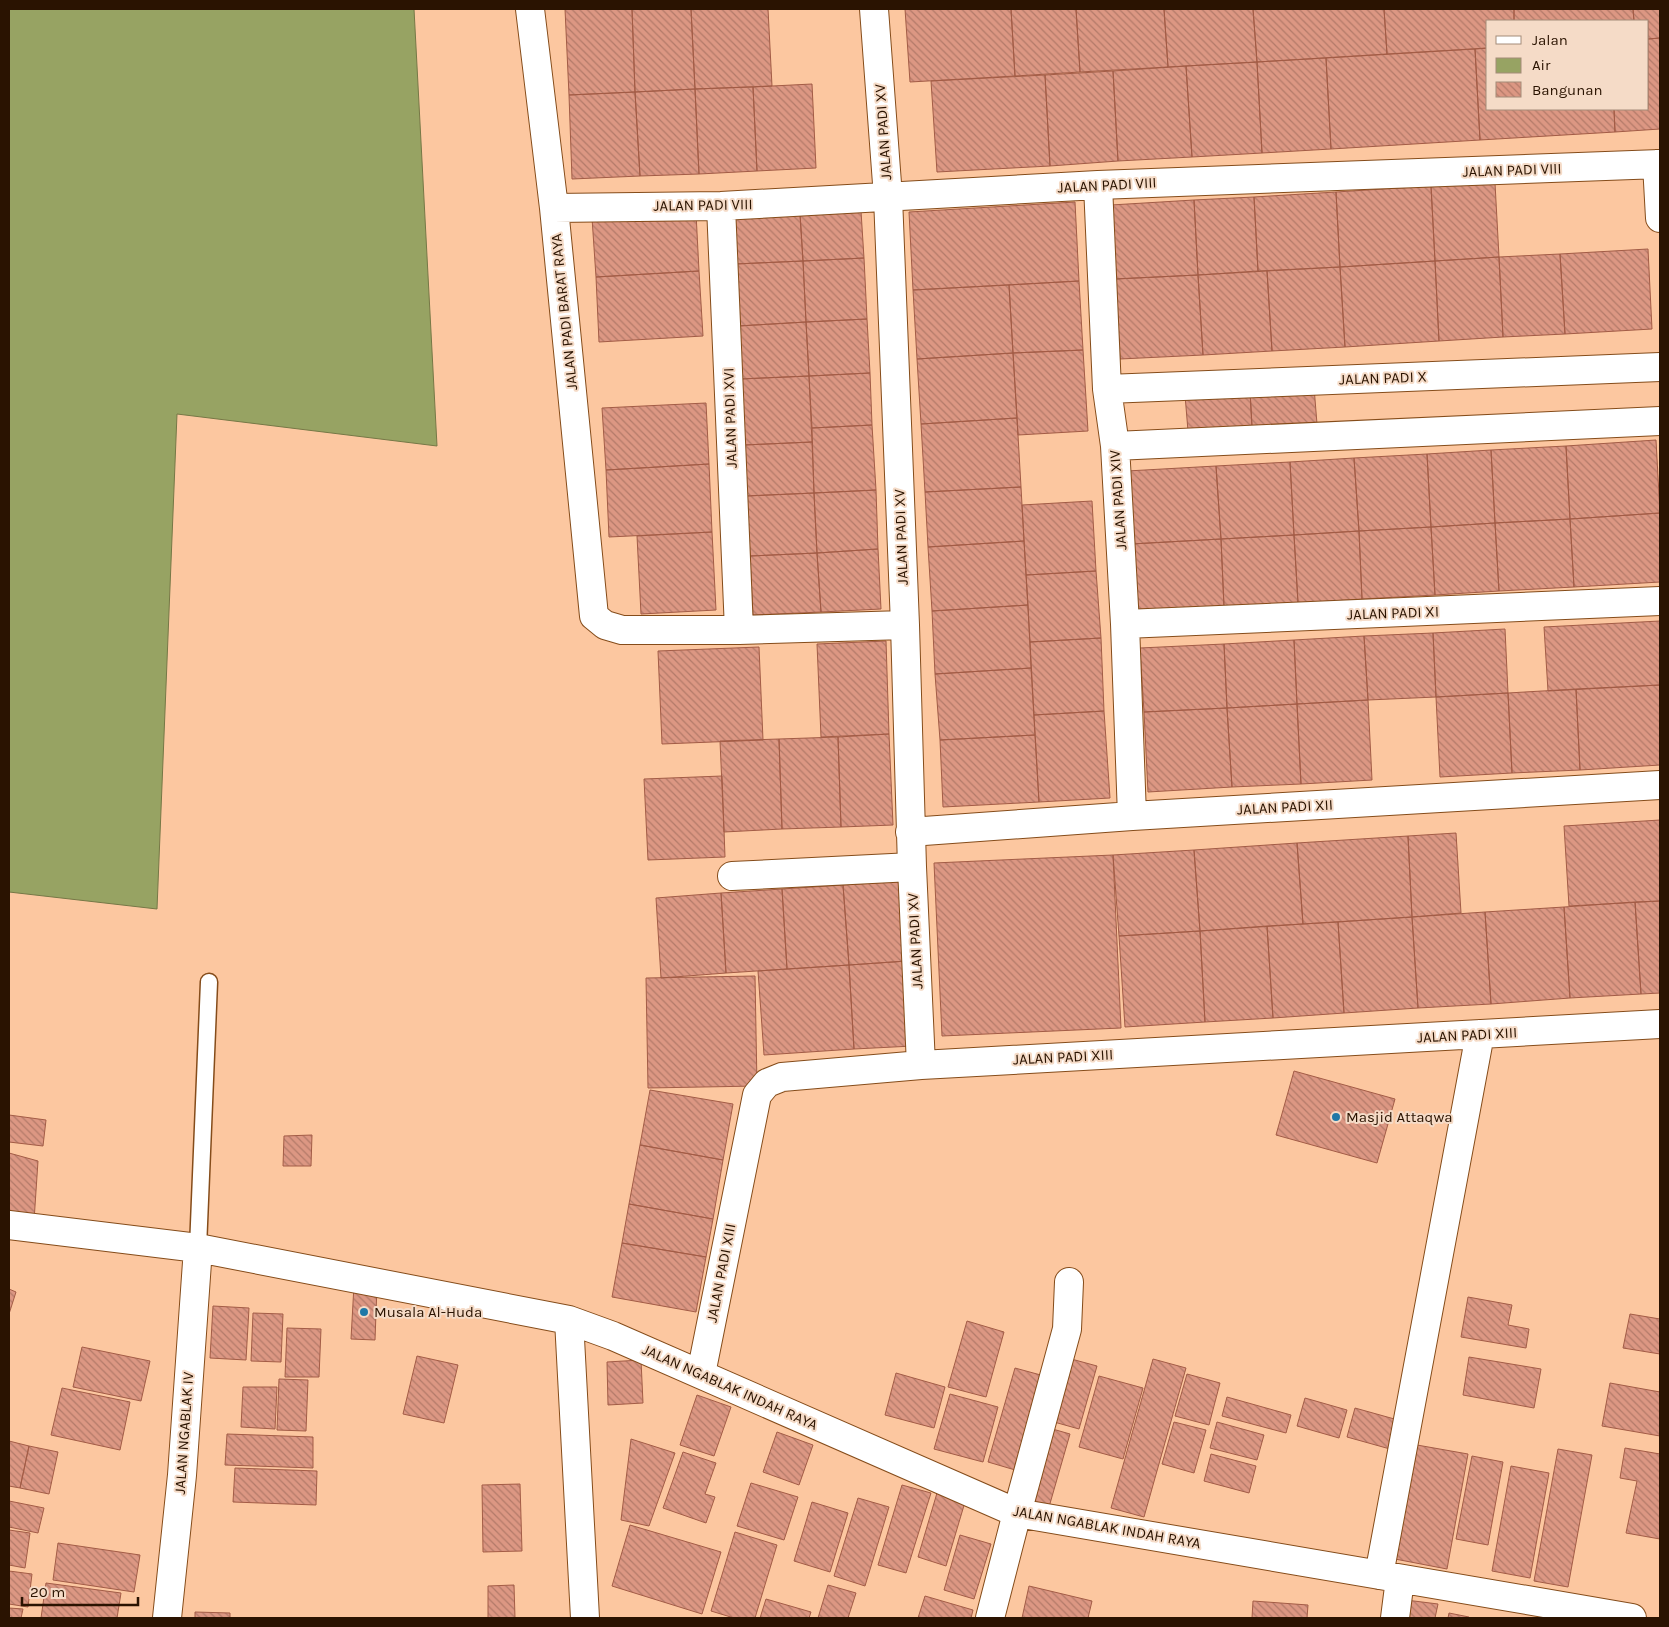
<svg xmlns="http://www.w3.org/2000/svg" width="1669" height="1627" font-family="Karla,sans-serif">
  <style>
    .water { fill: #97a363; stroke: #767846 }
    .building { fill: url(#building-back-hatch); stroke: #a35c46 }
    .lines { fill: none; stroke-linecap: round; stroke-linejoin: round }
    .service-casing { stroke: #854c1a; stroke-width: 19 }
    .minor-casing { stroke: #854c1a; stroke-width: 30 }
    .service { stroke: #fff; stroke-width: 16 }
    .minor { stroke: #fff; stroke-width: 28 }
    .poi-dot { fill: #1f78a7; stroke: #f5dbc7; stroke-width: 2 }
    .labels { text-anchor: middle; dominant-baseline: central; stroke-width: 4; stroke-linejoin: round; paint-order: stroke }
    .street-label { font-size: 15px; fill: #2a1301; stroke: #f5dbc7 }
    .poi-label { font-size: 15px; fill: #2a1301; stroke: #f5dbc7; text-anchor: start }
  </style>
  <defs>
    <pattern id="building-back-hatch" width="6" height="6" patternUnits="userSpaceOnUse" patternTransform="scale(1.25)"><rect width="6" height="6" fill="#dc9783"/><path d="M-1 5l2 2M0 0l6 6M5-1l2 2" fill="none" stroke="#b37a69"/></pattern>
  </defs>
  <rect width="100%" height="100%" fill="#fcc7a0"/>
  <path class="water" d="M 9,9 L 414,9 L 437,446 L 177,414 L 157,909 L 9,892 Z"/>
  <path class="building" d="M 565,9 L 632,9 L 635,92 L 569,95 Z
    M 632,9 L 691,9 L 695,89 L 635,92 Z
    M 691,9 L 768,9 L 772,86 L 695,89 Z
    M 905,9 L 1011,9 L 1015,76 L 910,82 Z
    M 1011,9 L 1076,9 L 1080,72 L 1015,76 Z
    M 1076,9 L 1164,9 L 1168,67 L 1080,72 Z
    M 1164,9 L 1253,9 L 1257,62 L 1168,67 Z
    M 1253,9 L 1384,9 L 1387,54 L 1257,62 Z
    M 1384,9 L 1514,9 L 1514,21 L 1488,21 L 1488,48 L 1387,54 Z
    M 1514,9 L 1633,9 L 1634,21 L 1514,21 Z
    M 1633,9 L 1660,9 L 1660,38 L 1648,39 L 1648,21 L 1634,21 Z
    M 1660,38 L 1660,129 L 1615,132 L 1614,109 L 1648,109 L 1648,39 Z
    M 1488,48 L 1488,109 L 1614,109 L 1615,132 L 1480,140 L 1475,49 Z
    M 1475,49 L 1480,140 L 1331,149 L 1326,58 Z
    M 1326,58 L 1331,149 L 1262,153 L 1257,62 Z
    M 1257,62 L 1262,153 L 1192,157 L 1186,66 Z
    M 1186,66 L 1192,157 L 1118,161 L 1113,71 Z
    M 1113,71 L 1118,161 L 1050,166 L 1045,75 Z
    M 1045,75 L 1050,166 L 937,172 L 931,81 Z
    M 812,84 L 816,168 L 757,171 L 753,87 Z
    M 753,87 L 757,171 L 699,174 L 695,89 Z
    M 695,89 L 699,174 L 640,176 L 635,92 Z
    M 635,92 L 640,176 L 572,179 L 569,95 Z
    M 1495,183 L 1499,257 L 1435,261 L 1431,186 Z
    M 1431,186 L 1435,261 L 1340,267 L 1336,192 Z
    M 1336,192 L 1340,267 L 1258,271 L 1254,197 Z
    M 1254,197 L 1258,271 L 1198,275 L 1194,200 Z
    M 1194,200 L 1198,275 L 1115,279 L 1111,205 Z
    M 1075,202 L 1079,281 L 913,290 L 909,212 Z
    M 861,211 L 864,258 L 803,261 L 800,214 Z
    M 696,213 L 699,271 L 596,277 L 592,218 Z
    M 800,214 L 803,261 L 735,264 L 732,218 Z
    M 1648,249 L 1652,329 L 1565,334 L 1560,254 Z
    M 1560,254 L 1565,334 L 1503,337 L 1499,257 Z
    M 1499,257 L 1503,337 L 1439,341 L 1435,261 Z
    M 864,258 L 867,319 L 806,322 L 803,261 Z
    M 803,261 L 806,322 L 738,326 L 735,264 Z
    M 1435,261 L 1439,341 L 1345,347 L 1340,267 Z
    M 1340,267 L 1345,347 L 1272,351 L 1267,271 Z
    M 699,271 L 703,336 L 599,342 L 596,277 Z
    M 1267,271 L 1272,351 L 1203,355 L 1198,275 Z
    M 1198,275 L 1203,355 L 1120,359 L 1115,279 Z
    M 1079,281 L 1083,350 L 1013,353 L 1009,285 Z
    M 1009,285 L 1013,353 L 917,359 L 913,290 Z
    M 867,319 L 870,373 L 809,376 L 806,322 Z
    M 806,322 L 809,376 L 740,379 L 738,326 Z
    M 1083,350 L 1088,431 L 1018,435 L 1013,353 Z
    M 1013,353 L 1017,418 L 921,424 L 917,359 Z
    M 870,373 L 872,425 L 812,428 L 809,376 Z
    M 809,376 L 812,442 L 744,445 L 740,379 Z
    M 1314,387 L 1317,424 L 1252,427 L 1250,391 Z
    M 1250,391 L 1252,427 L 1188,431 L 1185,395 Z
    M 706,403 L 709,464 L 606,470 L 602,408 Z
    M 1017,418 L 1021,487 L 925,492 L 921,424 Z
    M 872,425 L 876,490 L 814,493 L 812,428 Z
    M 1656,440 L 1660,513 L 1570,519 L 1566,446 Z
    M 812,442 L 814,493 L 746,496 L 744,445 Z
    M 1566,446 L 1570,519 L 1495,523 L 1491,450 Z
    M 1491,450 L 1495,523 L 1431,527 L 1427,454 Z
    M 1427,454 L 1431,527 L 1359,531 L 1354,458 Z
    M 1354,458 L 1359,531 L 1294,535 L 1290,462 Z
    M 1290,462 L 1294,535 L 1221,539 L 1216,466 Z
    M 709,464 L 712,532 L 609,537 L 606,470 Z
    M 1216,466 L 1221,539 L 1131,544 L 1127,471 Z
    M 1021,487 L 1024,541 L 928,547 L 925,492 Z
    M 876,490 L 878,549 L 817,553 L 814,493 Z
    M 814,493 L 817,553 L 750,556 L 746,496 Z
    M 1092,501 L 1096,571 L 1026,575 L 1022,505 Z
    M 1660,513 L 1660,582 L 1574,587 L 1570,519 Z
    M 1570,519 L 1574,587 L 1499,591 L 1495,523 Z
    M 1495,523 L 1499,591 L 1435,595 L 1431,527 Z
    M 1431,527 L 1435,595 L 1362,599 L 1359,531 Z
    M 1359,531 L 1362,599 L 1298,603 L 1294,535 Z
    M 712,532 L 716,610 L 641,614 L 637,536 Z
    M 1294,535 L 1298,603 L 1224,607 L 1221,539 Z
    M 1221,539 L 1224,607 L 1135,612 L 1131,544 Z
    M 1024,541 L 1028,605 L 932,611 L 928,547 Z
    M 878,549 L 881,609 L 821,612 L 817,553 Z
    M 817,553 L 821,612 L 753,615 L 750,556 Z
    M 1096,571 L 1101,638 L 1030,642 L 1026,575 Z
    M 1028,605 L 1031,668 L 935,674 L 932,611 Z
    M 1660,621 L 1660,685 L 1548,691 L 1544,627 Z
    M 1505,629 L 1508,693 L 1436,697 L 1433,633 Z
    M 1433,633 L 1436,697 L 1368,700 L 1364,636 Z
    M 1364,636 L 1368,700 L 1297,704 L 1294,640 Z
    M 1101,638 L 1104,711 L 1034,715 L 1030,642 Z
    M 1294,640 L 1297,704 L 1227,708 L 1224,644 Z
    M 886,641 L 889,734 L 821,737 L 817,644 Z
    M 1224,644 L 1227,708 L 1144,712 L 1140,648 Z
    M 759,647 L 763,740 L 662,744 L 658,651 Z
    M 1031,668 L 1035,735 L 940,740 L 935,674 Z
    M 1660,685 L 1660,765 L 1580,770 L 1576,689 Z
    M 1576,689 L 1580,770 L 1512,773 L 1508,693 Z
    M 1508,693 L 1512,773 L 1440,777 L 1436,697 Z
    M 1368,700 L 1372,780 L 1301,784 L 1297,704 Z
    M 1297,704 L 1301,784 L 1232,787 L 1227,708 Z
    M 1227,708 L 1232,787 L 1148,792 L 1144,712 Z
    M 1104,711 L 1110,798 L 1039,802 L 1034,715 Z
    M 889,734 L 893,825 L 841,827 L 838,737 Z
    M 1035,735 L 1039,802 L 943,807 L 940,740 Z
    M 838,737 L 841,827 L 782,829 L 779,739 Z
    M 779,739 L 782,829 L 724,832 L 720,741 Z
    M 722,776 L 725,857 L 648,860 L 644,779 Z
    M 1660,820 L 1660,901 L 1569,906 L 1564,826 Z
    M 1456,833 L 1461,913 L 1412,917 L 1408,836 Z
    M 1408,836 L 1412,917 L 1303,924 L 1297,843 Z
    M 1297,843 L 1303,924 L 1200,931 L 1194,850 Z
    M 1194,850 L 1200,931 L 1119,936 L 1113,855 Z
    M 1113,855 L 1121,1028 L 942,1036 L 934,863 Z
    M 901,881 L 907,961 L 849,965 L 843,885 Z
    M 843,885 L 849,965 L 787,969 L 782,889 Z
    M 782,889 L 787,969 L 726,973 L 721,893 Z
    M 721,893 L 726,973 L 661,978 L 656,898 Z
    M 1660,901 L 1660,993 L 1641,994 L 1635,902 Z
    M 1635,902 L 1641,994 L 1570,998 L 1564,907 Z
    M 1564,907 L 1570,998 L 1491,1004 L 1485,912 Z
    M 1485,912 L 1491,1004 L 1418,1008 L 1412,917 Z
    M 1412,917 L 1418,1008 L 1344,1013 L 1338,922 Z
    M 1338,922 L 1344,1013 L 1273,1018 L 1267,926 Z
    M 1267,926 L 1273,1018 L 1205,1022 L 1200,931 Z
    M 1200,931 L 1205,1022 L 1125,1027 L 1119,936 Z
    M 907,961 L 913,1046 L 854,1049 L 849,965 Z
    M 849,965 L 854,1049 L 764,1055 L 758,971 Z
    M 755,976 L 757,1086 L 648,1088 L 646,978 Z
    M 1294,1071 L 1395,1099 L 1377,1163 L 1276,1135 Z
    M 650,1090 L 733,1104 L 723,1160 L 640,1145 Z
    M 9,1115 L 46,1120 L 43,1146 L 9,1142 Z
    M 312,1135 L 311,1166 L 283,1166 L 284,1136 Z
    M 640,1145 L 723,1160 L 713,1219 L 629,1204 Z
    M 9,1153 L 38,1161 L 34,1221 L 9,1214 Z
    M 629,1204 L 713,1219 L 706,1257 L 622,1243 Z
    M 622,1243 L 706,1257 L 696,1312 L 612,1297 Z
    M 354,1285 L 377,1286 L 375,1340 L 351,1339 Z
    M 9,1289 L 16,1292 L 9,1314 Z
    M 1468,1297 L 1512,1305 L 1508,1325 L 1529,1329 L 1526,1348 L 1461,1337 Z
    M 213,1306 L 249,1308 L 246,1360 L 210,1358 Z
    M 253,1313 L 283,1314 L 281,1362 L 251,1361 Z
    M 1630,1314 L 1660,1319 L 1660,1354 L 1623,1348 Z
    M 967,1321 L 1004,1332 L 986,1397 L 948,1387 Z
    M 287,1328 L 321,1329 L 319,1377 L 285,1377 Z
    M 82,1347 L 150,1361 L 141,1401 L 73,1387 Z
    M 417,1356 L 458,1365 L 444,1423 L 403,1414 Z
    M 1064,1357 L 1097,1366 L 1079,1429 L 1047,1420 Z
    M 1469,1357 L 1541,1369 L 1534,1408 L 1463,1395 Z
    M 1153,1359 L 1186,1368 L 1144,1517 L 1111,1508 Z
    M 641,1360 L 643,1403 L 608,1405 L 607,1362 Z
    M 1015,1368 L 1048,1377 L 1022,1472 L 988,1462 Z
    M 896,1373 L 945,1387 L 934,1428 L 885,1415 Z
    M 1187,1374 L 1220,1383 L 1209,1425 L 1175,1416 Z
    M 1099,1376 L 1143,1388 L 1123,1459 L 1079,1447 Z
    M 279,1379 L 308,1380 L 306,1431 L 277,1430 Z
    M 1610,1383 L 1660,1392 L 1660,1436 L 1602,1426 Z
    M 243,1387 L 277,1387 L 275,1429 L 241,1427 Z
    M 62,1388 L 130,1402 L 120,1450 L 51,1435 Z
    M 950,1394 L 998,1407 L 983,1462 L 934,1449 Z
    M 697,1395 L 731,1407 L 714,1456 L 680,1445 Z
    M 1227,1397 L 1291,1415 L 1286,1433 L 1222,1416 Z
    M 1305,1398 L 1347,1410 L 1339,1438 L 1297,1426 Z
    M 1355,1408 L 1398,1420 L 1390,1449 L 1347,1437 Z
    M 1174,1422 L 1206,1430 L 1194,1473 L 1162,1464 Z
    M 1217,1422 L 1264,1435 L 1257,1460 L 1210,1448 Z
    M 1049,1428 L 1070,1434 L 1049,1507 L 1030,1502 Z
    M 777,1432 L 813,1445 L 799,1485 L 763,1472 Z
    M 227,1434 L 313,1437 L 313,1468 L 225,1465 Z
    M 631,1439 L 675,1453 L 649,1526 L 621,1520 Z
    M 9,1441 L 29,1446 L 20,1488 L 9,1486 Z
    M 1417,1445 L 1468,1454 L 1447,1569 L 1395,1559 Z
    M 29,1446 L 58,1452 L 49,1494 L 20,1488 Z
    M 1625,1448 L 1660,1454 L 1660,1539 L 1626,1533 L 1637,1481 L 1620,1478 Z
    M 1558,1449 L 1592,1455 L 1568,1587 L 1534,1581 Z
    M 683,1452 L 716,1463 L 705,1494 L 715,1497 L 706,1523 L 663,1508 Z
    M 1211,1454 L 1256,1466 L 1249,1493 L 1204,1481 Z
    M 1472,1456 L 1503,1462 L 1488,1545 L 1456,1539 Z
    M 1511,1466 L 1549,1473 L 1530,1578 L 1492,1571 Z
    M 235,1468 L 317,1471 L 316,1505 L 233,1502 Z
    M 751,1483 L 798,1497 L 784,1540 L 737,1526 Z
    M 520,1484 L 522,1551 L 483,1552 L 482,1485 Z
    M 902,1485 L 931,1493 L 906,1573 L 878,1565 Z
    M 937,1493 L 965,1502 L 946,1566 L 918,1557 Z
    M 858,1498 L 889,1507 L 865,1586 L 834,1576 Z
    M 9,1501 L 44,1508 L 38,1533 L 9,1527 Z
    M 812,1502 L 848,1513 L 830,1572 L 794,1561 Z
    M 630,1525 L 721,1552 L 702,1614 L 612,1586 Z
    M 9,1530 L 30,1533 L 25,1568 L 9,1565 Z
    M 735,1532 L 777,1545 L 755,1618 L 734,1618 L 711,1611 Z
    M 960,1535 L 991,1544 L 974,1599 L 944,1590 Z
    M 58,1543 L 140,1555 L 134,1592 L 53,1580 Z
    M 9,1571 L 32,1574 L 28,1607 L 9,1604 Z
    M 46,1583 L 121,1593 L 117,1618 L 41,1618 Z
    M 514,1585 L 515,1618 L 488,1618 L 488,1586 Z
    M 828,1585 L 856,1593 L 848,1618 L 818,1618 Z
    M 1029,1586 L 1092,1601 L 1088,1618 L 1022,1618 Z
    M 925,1596 L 973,1610 L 971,1618 L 918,1618 Z
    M 766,1599 L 811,1612 L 809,1618 L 760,1618 Z
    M 1406,1600 L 1438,1604 L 1435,1618 L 1404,1618 Z
    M 1253,1601 L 1308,1605 L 1307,1618 L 1252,1618 Z
    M 9,1608 L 23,1609 L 21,1618 L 9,1618 Z
    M 195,1612 L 230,1613 L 230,1618 L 195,1618 Z
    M 1449,1613 L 1469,1617 L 1469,1618 L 1448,1618 Z"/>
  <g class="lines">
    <g class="service-casing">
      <path id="service" d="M 198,1248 L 209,982"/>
    </g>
    <g class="minor-casing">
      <path id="minor" d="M 530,9 L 554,208 L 594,616 L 605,625 L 622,630 L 739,630 L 905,625
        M 874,9 L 888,197 L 905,625 L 912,867 L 921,1065
        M 1657,164 L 1660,218
        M 1098,185 L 1107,389 L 1115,446 L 1125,624 L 1132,816
        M 721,206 L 739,630
        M 554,208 L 721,206 L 1098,185 L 1660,164
        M 1107,389 L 1660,367
        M 1115,446 L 1660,421
        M 1125,624 L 1660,601
        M 910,832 L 1132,816 L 1660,785
        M 732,876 L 912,867
        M 9,1225 L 198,1248 L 569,1320 L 613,1336 L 1017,1513 L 1632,1618
        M 569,1320 L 585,1618
        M 701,1374 L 757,1095 L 767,1083 L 782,1077 L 921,1065 L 1660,1024
        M 1379,1575 L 1480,1034
        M 167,1618 L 182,1475 L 198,1248
        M 990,1618 L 1017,1513 L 1067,1329 L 1069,1282
        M 1395,1618 L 1400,1579"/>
    </g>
    <use href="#service" class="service"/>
    <use href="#minor" class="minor"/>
  </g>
  <g class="poi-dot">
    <circle cx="1336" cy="1117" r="5"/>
    <circle cx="364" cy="1312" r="5"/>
  </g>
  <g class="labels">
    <g class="street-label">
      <text transform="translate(883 132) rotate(-94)">JALAN PADI XV</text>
      <text transform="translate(1512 170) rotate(-2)">JALAN PADI VIII</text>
      <text transform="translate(1107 185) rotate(-3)">JALAN PADI VIII</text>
      <text transform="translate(703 205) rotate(-1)">JALAN PADI VIII</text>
      <text transform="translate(564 312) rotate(-96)">JALAN PADI BARAT RAYA</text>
      <text transform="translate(1383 378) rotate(-2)">JALAN PADI X</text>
      <text transform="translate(730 418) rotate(-92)">JALAN PADI XVI</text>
      <text transform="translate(1118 500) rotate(-94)">JALAN PADI XIV</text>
      <text transform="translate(901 537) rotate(-92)">JALAN PADI XV</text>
      <text transform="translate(1393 613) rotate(-2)">JALAN PADI XI</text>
      <text transform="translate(1285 807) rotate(-3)">JALAN PADI XII</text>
      <text transform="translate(915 941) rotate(-93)">JALAN PADI XV</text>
      <text transform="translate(1467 1035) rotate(-3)">JALAN PADI XIII</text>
      <text transform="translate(1063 1057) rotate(-3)">JALAN PADI XIII</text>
      <text transform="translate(721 1273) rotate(-79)">JALAN PADI XIII</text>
      <text transform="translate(730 1387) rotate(24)">JALAN NGABLAK INDAH RAYA</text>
      <text transform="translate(184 1433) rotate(-86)">JALAN NGABLAK IV</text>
      <text transform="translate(1107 1527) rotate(10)">JALAN NGABLAK INDAH RAYA</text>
    </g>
    <g class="poi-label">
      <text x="1346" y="1117">Masjid Attaqwa</text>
      <text x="374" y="1312">Musala Al-Huda</text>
    </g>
  </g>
  <rect width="1669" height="1627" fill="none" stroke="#2a1301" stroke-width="20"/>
  <rect x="1486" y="20" width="162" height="90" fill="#f5dbc7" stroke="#a48b78"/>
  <rect x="1496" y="36" width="25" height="8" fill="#ffffff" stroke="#a48b78"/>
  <text x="1532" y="45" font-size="15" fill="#2a1301">Jalan</text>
  <rect x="1496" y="58" width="25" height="15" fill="#97a363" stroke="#a48b78"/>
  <text x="1532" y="70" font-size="15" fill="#2a1301">Air</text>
  <rect x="1496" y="82" width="25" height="15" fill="url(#building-back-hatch)" stroke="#a48b78"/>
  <text x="1532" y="95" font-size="15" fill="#2a1301">Bangunan</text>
  <path d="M22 1597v8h116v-8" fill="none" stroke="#2a1301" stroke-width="2.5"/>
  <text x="30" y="1597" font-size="15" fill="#2a1301" stroke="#f5dbc7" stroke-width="4" paint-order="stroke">20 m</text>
</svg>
